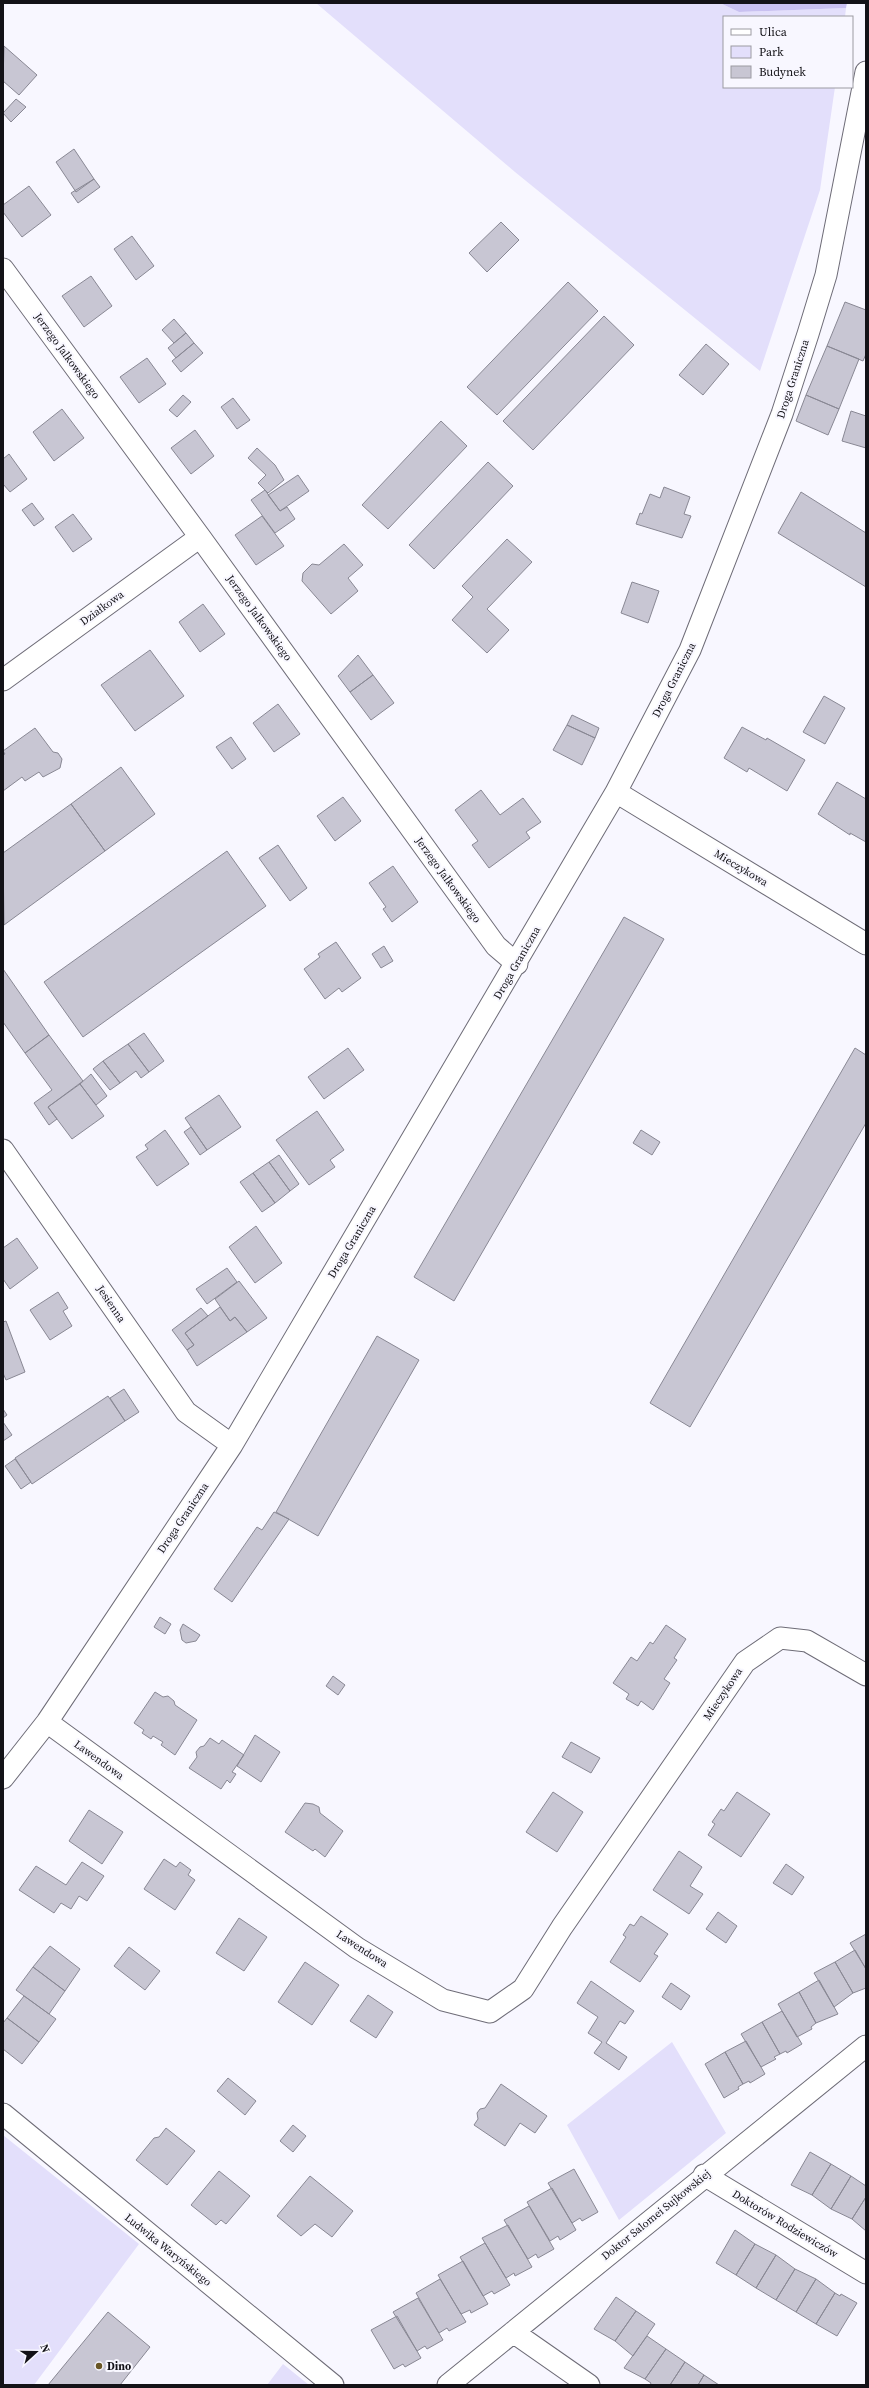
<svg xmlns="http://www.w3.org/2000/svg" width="869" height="2388" font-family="'Source Serif 4',serif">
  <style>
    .green { fill: #e3dffb }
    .forest { fill: #c9c1f1 }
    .building { fill: #c8c6d3; stroke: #898894 }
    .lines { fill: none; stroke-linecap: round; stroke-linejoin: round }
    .minor-casing { stroke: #6e6c77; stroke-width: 23 }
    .minor { stroke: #fff; stroke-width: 21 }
    .poi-dot { fill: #695625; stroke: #f8f7ff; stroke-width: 1.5 }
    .labels { text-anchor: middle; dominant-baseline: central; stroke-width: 4; stroke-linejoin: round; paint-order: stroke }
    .street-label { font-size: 11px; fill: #131217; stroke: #f8f7ff }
    .poi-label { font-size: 11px; font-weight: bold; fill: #131217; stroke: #f8f7ff; text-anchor: start }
  </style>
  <rect width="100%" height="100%" fill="#f8f7ff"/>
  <path class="green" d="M 316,3 L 720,3 L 739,12 L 846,8 L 845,17 L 724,17 L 724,87 L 835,87 L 820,190 L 760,371 L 515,172 Z
    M 672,2042 L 726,2133 L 619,2220 L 567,2125 Z
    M 3,2135 L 139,2244 L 34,2385 L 3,2385 Z
    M 283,2364 L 309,2385 L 267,2385 Z"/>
  <path class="forest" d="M 720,3 L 847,3 L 846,8 L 739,12 Z"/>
  <path class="building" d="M 4,46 L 37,75 L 19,95 L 3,81 Z
    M 16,99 L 26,107 L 11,122 L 3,113 Z
    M 74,149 L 94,179 L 76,192 L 56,162 Z
    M 94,179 L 100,187 L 78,203 L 71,193 Z
    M 29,186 L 51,215 L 22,237 L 3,212 L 3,205 Z
    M 501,222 L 519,240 L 487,272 L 469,253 Z
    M 132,236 L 154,266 L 136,280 L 114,249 Z
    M 91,276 L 112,306 L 84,327 L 62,296 Z
    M 568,282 L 598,311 L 497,415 L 467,387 Z
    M 845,302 L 866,310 L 866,354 L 863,361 L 827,346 Z
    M 604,316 L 634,345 L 533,450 L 503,421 Z
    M 174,319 L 186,333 L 174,343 L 162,330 Z
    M 186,333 L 194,343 L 176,358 L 168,348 Z
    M 194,343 L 203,353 L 181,372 L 172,361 Z
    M 706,344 L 729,364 L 703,395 L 679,375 Z
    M 827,346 L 859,359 L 839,409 L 806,395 Z
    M 147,358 L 166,384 L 139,403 L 120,377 Z
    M 183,395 L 191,402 L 177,417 L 169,410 Z
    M 806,395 L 839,409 L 828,435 L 796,421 Z
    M 233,398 L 250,420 L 237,429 L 221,407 Z
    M 62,409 L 84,438 L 54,461 L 33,432 Z
    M 851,411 L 866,416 L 866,448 L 842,441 Z
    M 441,421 L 467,446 L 388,529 L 362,505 Z
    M 195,430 L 214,456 L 191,474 L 171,448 Z
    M 257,448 L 275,465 L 284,480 L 268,493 L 258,483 L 266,475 L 248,458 Z
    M 9,454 L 27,479 L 10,492 L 3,484 L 3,459 Z
    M 488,462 L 513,486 L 434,569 L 409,545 Z
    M 298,475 L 309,491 L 280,511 L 268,495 Z
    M 664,487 L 690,497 L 684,514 L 691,516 L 682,538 L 636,524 L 640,513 L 642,514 L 650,494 L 660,498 Z
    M 265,490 L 280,511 L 287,507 L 295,519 L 275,533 L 251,500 Z
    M 801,492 L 866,533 L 866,587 L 778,533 Z
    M 32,503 L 44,519 L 34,526 L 22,510 Z
    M 73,514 L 92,539 L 73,552 L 55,527 Z
    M 262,516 L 284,546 L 256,565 L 235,535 Z
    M 507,539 L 532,562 L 487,609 L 509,630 L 487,653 L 452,620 L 473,597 L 462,586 Z
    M 344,544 L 363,565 L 348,578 L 358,591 L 331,614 L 302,581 L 303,573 L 312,564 L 319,565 Z
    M 632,582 L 659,591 L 648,623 L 621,613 Z
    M 203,604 L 225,634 L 200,652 L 179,622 Z
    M 150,650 L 184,696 L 135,731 L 101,685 Z
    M 358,655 L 373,675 L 350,692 L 338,676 Z
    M 373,675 L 394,703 L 371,720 L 350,692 Z
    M 824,696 L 845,708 L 825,744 L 803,732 Z
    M 278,704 L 300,734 L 274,752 L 253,723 Z
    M 572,715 L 599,728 L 595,738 L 567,725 Z
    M 567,725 L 595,738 L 582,765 L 553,750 Z
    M 742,727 L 766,740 L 767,738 L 805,760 L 787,791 L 749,768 L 747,772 L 724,758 Z
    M 35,728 L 53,752 L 58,753 L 62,759 L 60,768 L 43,777 L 39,772 L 25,781 L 22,777 L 3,791 L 3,755 L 5,754 L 3,751 Z
    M 231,737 L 246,759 L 232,769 L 216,747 Z
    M 121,767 L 155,814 L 105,851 L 71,804 Z
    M 837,782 L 866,799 L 866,842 L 850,833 L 850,835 L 818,814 Z
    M 481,790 L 500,815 L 523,798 L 541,822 L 526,832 L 530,838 L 489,868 L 472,845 L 478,841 L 455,810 Z
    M 343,797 L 361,821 L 335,841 L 317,816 Z
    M 71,804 L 105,851 L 4,925 L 3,853 Z
    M 278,845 L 307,888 L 290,901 L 259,858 Z
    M 227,851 L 266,906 L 83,1037 L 44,982 Z
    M 393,866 L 418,902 L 392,922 L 383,909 L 386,907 L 369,883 Z
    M 624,917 L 664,939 L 454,1301 L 414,1277 Z
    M 336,942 L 361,978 L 342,992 L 339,988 L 325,999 L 304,969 L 320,957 L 318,954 Z
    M 384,946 L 393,961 L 381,968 L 372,954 Z
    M 3,969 L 49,1035 L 25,1053 L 3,1022 Z
    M 144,1033 L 164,1061 L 149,1072 L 128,1044 Z
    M 49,1035 L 83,1081 L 48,1107 L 57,1119 L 49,1125 L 34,1103 L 52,1090 L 25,1053 Z
    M 128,1044 L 149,1072 L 141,1078 L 136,1071 L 120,1083 L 103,1061 Z
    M 348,1048 L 364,1070 L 324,1099 L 308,1077 Z
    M 855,1048 L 866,1055 L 866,1123 L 690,1427 L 650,1403 Z
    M 103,1061 L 120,1083 L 110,1090 L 93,1069 Z
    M 91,1074 L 107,1096 L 96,1105 L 80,1084 Z
    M 80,1084 L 104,1116 L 72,1139 L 48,1107 Z
    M 219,1095 L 241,1127 L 207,1150 L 185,1118 Z
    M 317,1111 L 344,1150 L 330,1160 L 335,1167 L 309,1185 L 276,1140 Z
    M 191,1127 L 207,1150 L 200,1155 L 184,1132 Z
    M 165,1130 L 189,1164 L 157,1186 L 136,1157 L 148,1149 L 145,1145 Z
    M 641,1130 L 660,1142 L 652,1155 L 633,1143 Z
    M 279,1155 L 299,1184 L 290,1191 L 269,1162 Z
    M 269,1162 L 290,1191 L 275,1203 L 253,1173 Z
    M 253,1173 L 275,1203 L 262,1212 L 240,1182 Z
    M 256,1226 L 282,1263 L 255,1283 L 229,1247 Z
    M 17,1238 L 38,1268 L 10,1289 L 3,1279 L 3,1248 Z
    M 227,1268 L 237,1282 L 207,1304 L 196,1289 Z
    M 239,1281 L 267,1318 L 247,1332 L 235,1317 L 230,1321 L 215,1299 Z
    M 58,1292 L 68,1308 L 63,1311 L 72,1326 L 50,1340 L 30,1310 Z
    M 220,1307 L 230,1321 L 235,1317 L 247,1332 L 197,1366 L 187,1350 L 194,1345 L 185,1333 Z
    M 201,1308 L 208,1316 L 185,1333 L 194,1345 L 187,1350 L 172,1330 Z
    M 6,1321 L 25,1372 L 6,1380 L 3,1373 L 3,1322 Z
    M 377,1336 L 419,1360 L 318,1536 L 276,1512 Z
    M 124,1389 L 139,1412 L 125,1421 L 110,1398 Z
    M 108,1396 L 125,1421 L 32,1484 L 15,1458 Z
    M 3,1409 L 7,1415 L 3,1418 Z
    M 3,1422 L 12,1435 L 3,1441 Z
    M 15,1459 L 31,1482 L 21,1489 L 5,1466 Z
    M 274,1512 L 289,1519 L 232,1602 L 214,1589 L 257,1527 L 262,1530 Z
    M 160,1617 L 171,1624 L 165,1634 L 154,1627 Z
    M 183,1624 L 200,1635 L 196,1641 L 186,1643 L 182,1640 L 180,1630 Z
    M 666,1625 L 686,1639 L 674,1658 L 677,1660 L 664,1679 L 670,1683 L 653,1710 L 641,1701 L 638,1706 L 626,1699 L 629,1694 L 613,1683 L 631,1657 L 637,1661 L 650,1642 L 653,1644 Z
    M 333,1676 L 345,1685 L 338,1695 L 326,1686 Z
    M 155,1692 L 163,1697 L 168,1696 L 174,1701 L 175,1705 L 197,1720 L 175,1755 L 161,1745 L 163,1742 L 153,1736 L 151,1739 L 142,1733 L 144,1730 L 134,1723 Z
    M 255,1735 L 280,1752 L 261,1782 L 237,1766 Z
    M 210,1738 L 219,1744 L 222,1740 L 244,1755 L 232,1772 L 236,1774 L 230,1783 L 227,1780 L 221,1789 L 189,1768 L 197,1757 L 196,1752 L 200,1747 L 204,1746 Z
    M 571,1742 L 600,1758 L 591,1773 L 562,1757 Z
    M 553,1792 L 583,1812 L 557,1852 L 526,1832 Z
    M 737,1792 L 770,1814 L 741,1857 L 708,1835 L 715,1824 L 712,1822 L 721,1809 L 724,1811 Z
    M 305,1803 L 313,1804 L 319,1807 L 320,1813 L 343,1831 L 325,1857 L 315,1849 L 313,1851 L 285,1832 Z
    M 89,1810 L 123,1832 L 102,1864 L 69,1841 Z
    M 679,1851 L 702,1867 L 690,1886 L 703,1894 L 689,1914 L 653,1890 Z
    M 164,1859 L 176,1867 L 180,1862 L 191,1870 L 188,1875 L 195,1880 L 175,1910 L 144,1889 Z
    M 82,1862 L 104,1876 L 87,1901 L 79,1896 L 71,1909 L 61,1903 L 54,1913 L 19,1890 L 36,1866 L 66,1885 Z
    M 786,1864 L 804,1877 L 792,1895 L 773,1883 Z
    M 718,1912 L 737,1926 L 726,1943 L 706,1929 Z
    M 641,1916 L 668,1934 L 654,1954 L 658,1956 L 640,1982 L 610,1962 L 626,1937 L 623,1935 L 630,1924 L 634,1926 Z
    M 239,1918 L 267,1937 L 244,1971 L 216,1953 Z
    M 866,1934 L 866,1969 L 850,1943 Z
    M 50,1946 L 80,1969 L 65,1991 L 33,1967 Z
    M 129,1947 L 160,1971 L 145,1990 L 114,1966 Z
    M 855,1950 L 866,1969 L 866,1988 L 853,1993 L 835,1962 Z
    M 305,1962 L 339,1985 L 312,2025 L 278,2002 Z
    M 835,1962 L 853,1993 L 834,2007 L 814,1973 Z
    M 33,1967 L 65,1991 L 49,2014 L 16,1990 Z
    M 819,1980 L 838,2014 L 816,2023 L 799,1992 Z
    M 591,1981 L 634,2011 L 625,2024 L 620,2021 L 606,2043 L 627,2057 L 619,2070 L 594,2053 L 602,2042 L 588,2033 L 598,2017 L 577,2003 Z
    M 671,1983 L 690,1996 L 681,2010 L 662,1997 Z
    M 799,1992 L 816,2023 L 811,2027 L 812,2029 L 797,2037 L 778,2004 Z
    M 368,1995 L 393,2012 L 376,2038 L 350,2021 Z
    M 24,1996 L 56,2019 L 39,2042 L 7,2018 Z
    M 782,2011 L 802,2044 L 787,2053 L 786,2051 L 780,2054 L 762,2022 Z
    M 7,2018 L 39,2042 L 22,2064 L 3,2049 L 3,2023 Z
    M 762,2022 L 780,2054 L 774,2057 L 776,2059 L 761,2067 L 741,2034 Z
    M 746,2041 L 765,2074 L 750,2083 L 749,2081 L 743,2084 L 725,2052 Z
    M 725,2052 L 743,2084 L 738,2087 L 739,2089 L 724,2098 L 705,2064 Z
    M 228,2078 L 256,2101 L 245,2115 L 217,2091 Z
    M 501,2084 L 547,2116 L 535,2133 L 520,2123 L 505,2146 L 474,2125 L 478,2119 L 477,2113 L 480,2109 L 485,2108 Z
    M 293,2125 L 306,2136 L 293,2152 L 280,2141 Z
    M 166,2128 L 195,2151 L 167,2185 L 136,2160 L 154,2138 L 159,2137 Z
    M 810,2152 L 831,2164 L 812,2195 L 791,2185 Z
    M 831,2164 L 851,2176 L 831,2209 L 812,2195 Z
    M 574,2169 L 598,2212 L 582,2221 L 580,2218 L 572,2223 L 548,2183 Z
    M 219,2171 L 250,2196 L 226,2224 L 221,2220 L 216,2225 L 191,2205 Z
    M 310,2176 L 353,2211 L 332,2237 L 315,2224 L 301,2236 L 277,2216 Z
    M 851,2176 L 866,2186 L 866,2197 L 852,2219 L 831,2209 Z
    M 552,2188 L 576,2230 L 560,2240 L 558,2236 L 550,2241 L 527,2202 Z
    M 866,2197 L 866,2231 L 852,2219 Z
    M 529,2206 L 554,2249 L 538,2258 L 536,2254 L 528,2259 L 504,2220 Z
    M 508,2225 L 532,2267 L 515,2276 L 514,2273 L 506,2278 L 482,2238 Z
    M 735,2230 L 755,2244 L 736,2275 L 716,2263 Z
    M 485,2243 L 510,2285 L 494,2294 L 492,2291 L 483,2296 L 460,2257 Z
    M 755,2244 L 776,2255 L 756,2288 L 736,2275 Z
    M 776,2255 L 795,2269 L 776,2300 L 756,2288 Z
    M 463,2261 L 488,2304 L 471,2313 L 470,2310 L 461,2314 L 438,2275 Z
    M 795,2269 L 816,2279 L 796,2312 L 776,2300 Z
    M 440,2279 L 466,2322 L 449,2331 L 447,2328 L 439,2333 L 416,2293 Z
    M 816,2279 L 835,2293 L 816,2324 L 796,2312 Z
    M 835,2293 L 840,2296 L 841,2294 L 857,2303 L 837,2336 L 816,2324 Z
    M 616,2297 L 636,2311 L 615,2341 L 594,2329 Z
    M 418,2298 L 443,2340 L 427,2349 L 425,2346 L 417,2351 L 393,2312 Z
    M 636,2311 L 655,2324 L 633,2356 L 615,2341 Z
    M 108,2312 L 150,2347 L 120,2385 L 48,2385 Z
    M 397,2316 L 421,2358 L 405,2367 L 403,2364 L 394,2369 L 371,2330 Z
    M 647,2336 L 666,2349 L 645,2379 L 624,2368 Z
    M 666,2349 L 685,2362 L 670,2385 L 650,2385 L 651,2383 L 645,2379 Z
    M 685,2362 L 704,2375 L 698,2385 L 670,2385 Z
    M 704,2375 L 719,2385 L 698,2385 Z"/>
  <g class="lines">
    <g class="minor-casing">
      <path id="minor" d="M 3,269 L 200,537 L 496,946 L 517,964
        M 3,680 L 200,537
        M 616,792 L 866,944
        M 3,1150 L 186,1412 L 232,1445
        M 47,1722 L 357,1948 L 443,2000 L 490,2012 L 523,1989 L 562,1927 L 745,1662 L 780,1638 L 807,1641 L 866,1675
        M 3,1778 L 47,1722 L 232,1445 L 616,792 L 690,650 L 782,414 L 808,334 L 826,275 L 866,72
        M 3,2114 L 333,2385
        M 704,2175 L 866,2273
        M 513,2332 L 589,2385
        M 448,2385 L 866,2046"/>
    </g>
    <use href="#minor" class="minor"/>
  </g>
  <circle class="poi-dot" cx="99" cy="2366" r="4"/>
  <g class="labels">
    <g class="street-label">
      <text transform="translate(67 356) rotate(54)">Jerzego Jalkowskiego</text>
      <text transform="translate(793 379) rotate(-72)">Droga Graniczna</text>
      <text transform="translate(102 608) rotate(-36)">Działkowa</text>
      <text transform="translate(259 618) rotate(54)">Jerzego Jalkowskiego</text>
      <text transform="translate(674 680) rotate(-63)">Droga Graniczna</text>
      <text transform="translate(741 868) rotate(31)">Mieczykowa</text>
      <text transform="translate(448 880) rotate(54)">Jerzego Jalkowskiego</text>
      <text transform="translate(517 963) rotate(-60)">Droga Graniczna</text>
      <text transform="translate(352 1242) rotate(-59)">Droga Graniczna</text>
      <text transform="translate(111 1304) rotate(56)">Jesienna</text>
      <text transform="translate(183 1518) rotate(-56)">Droga Graniczna</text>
      <text transform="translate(723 1694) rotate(-56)">Mieczykowa</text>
      <text transform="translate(99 1760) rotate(36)">Lawendowa</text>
      <text transform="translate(362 1949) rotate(33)">Lawendowa</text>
      <text transform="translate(656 2215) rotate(-39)">Doktor Salomei Sujkowskiej</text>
      <text transform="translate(785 2224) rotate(31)">Doktorów Rodziewiczów</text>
      <text transform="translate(168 2250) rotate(39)">Ludwika Waryńskiego</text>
    </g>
    <g class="poi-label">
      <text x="107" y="2366">Dino</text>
    </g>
  </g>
  <rect width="869" height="2388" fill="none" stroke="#131217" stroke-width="8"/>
  <rect x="723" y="16" width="130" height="72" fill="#f8f7ff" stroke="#9c9ba2"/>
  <rect x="731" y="29" width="20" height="6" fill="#ffffff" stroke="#9c9ba2"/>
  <text x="759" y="36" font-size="12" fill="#131217">Ulica</text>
  <rect x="731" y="46" width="20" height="12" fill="#e3dffb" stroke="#9c9ba2"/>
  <text x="759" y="56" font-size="12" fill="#131217">Park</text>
  <rect x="731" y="66" width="20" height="12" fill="#c8c6d3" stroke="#9c9ba2"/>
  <text x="759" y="76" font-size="12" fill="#131217">Budynek</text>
  <g transform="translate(36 2352) rotate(69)" stroke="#f8f7ff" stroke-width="3" paint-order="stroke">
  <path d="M0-3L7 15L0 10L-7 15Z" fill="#131217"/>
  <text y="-6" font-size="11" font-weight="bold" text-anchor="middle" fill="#131217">N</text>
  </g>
</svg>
